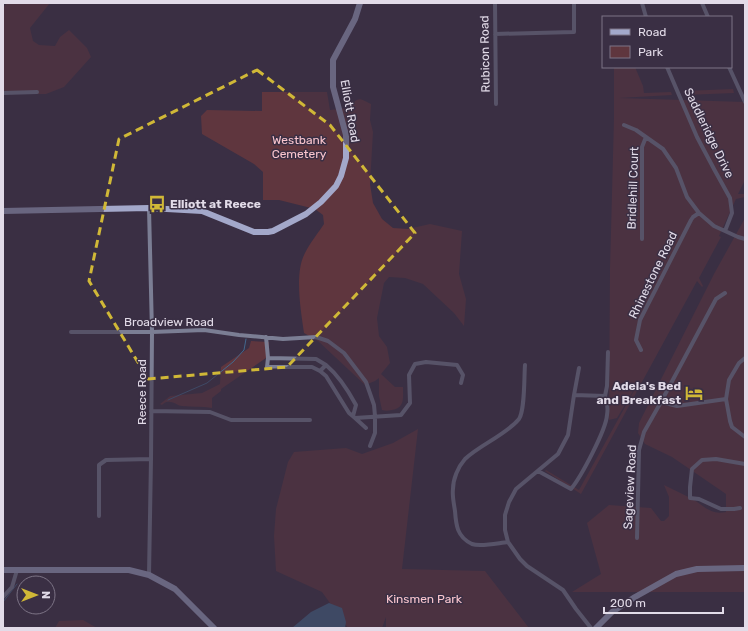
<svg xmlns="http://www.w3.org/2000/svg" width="748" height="631" font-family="Rubik,sans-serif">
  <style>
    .green { fill: #5f363e }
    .water { fill: #43688d }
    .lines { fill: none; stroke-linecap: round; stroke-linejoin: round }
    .stream { stroke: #43688d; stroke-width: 1 }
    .street { stroke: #7b7e94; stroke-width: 4 }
    .secondary { stroke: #a3a8ca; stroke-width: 6 }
    .marked { fill: none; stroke: #d0b837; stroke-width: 3; stroke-dasharray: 8 5; stroke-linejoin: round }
    .labels { text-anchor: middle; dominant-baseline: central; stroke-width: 3; stroke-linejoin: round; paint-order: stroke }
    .street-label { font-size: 12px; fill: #e2dbe8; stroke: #3a2f44 }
    .park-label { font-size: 12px; fill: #fbc6ce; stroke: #3a2f44 }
    .poi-label { font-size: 12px; font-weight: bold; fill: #e2dbe8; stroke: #3a2f44; text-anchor: start }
  </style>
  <rect width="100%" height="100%" fill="#3a2f44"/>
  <path class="green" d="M 7,3 L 50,3 L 30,28 L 33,41 L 39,45 L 55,46 L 60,37 L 69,30 L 87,48 L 91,57 L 64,87 L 46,94 L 3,94 L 3,8 Z
    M 614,67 L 635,67 L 643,86 L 644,93 L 671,92 L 672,95 L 619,98 L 745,102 L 745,180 L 738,194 L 745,194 L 745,197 L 736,199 L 719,236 L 721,237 L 699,278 L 703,286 L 702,287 L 697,281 L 581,494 L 545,471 L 546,470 L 579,490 L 641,378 L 617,418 L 609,420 L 610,269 L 614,118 Z
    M 733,89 L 734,93 L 685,95 L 683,91 Z
    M 262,92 L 327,92 L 330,110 L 349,108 C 358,97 358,97 371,104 L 370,120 L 373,132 L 370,184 L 373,203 L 382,219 L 393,228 L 408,229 L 430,224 L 462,231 L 459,274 L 466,299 L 464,326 L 454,313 L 423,284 L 405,278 L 389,277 L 384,283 L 377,318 L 379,336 L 387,347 L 390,363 L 381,374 L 395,387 L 403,387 C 403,398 405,408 392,410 C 388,411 385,411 382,410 L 379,396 L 379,378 L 375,381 L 365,385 L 318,341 L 304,333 C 301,311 294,273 305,253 C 310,243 318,233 324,224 L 323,215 L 315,209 L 279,200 L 263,200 L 263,172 L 254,164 L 202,134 L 201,116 L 207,110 L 262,111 Z
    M 745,218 L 745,592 L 572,592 L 601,574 L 587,523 L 609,505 L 651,508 L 661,521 L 664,521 L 669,516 L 669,497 L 664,485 C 674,490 685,495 694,500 C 706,507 710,515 726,512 L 726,494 L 672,457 L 645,444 L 638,433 L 639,423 L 714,274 Z
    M 251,341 L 269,342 L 269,347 L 266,358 L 221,389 L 221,391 L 212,398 L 212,408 C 202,406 192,407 182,406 C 178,406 175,402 170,402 C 167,401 164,403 162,405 L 160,404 L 170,396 L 202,393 L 220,384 L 221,367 L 249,348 Z
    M 418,429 L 402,569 L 485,571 L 529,628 L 386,628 L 386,617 L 382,628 L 348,628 L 322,592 L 276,571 L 274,536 L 276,509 L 288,462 L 294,452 L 346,448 L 362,454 L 393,443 Z
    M 83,620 L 97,628 L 55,628 L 59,621 Z"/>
  <path class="water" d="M 329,603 L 342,608 L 346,622 L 345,628 L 292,628 L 311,612 Z"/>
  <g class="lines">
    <path class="stream" d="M 168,400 L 207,383 L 233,362 L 244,350 L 246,339
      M 3,602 L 17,584"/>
    <path class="street" d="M 495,3 L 496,104
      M 642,3 L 646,17
      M 702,3 L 708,17
      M 495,34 L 574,32 L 574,3
      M 667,67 L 697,137 L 714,169 L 730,198 L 732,213 L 725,231
      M 729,67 L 745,102
      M 3,93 L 37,92
      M 624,125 L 636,130 L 663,149 L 676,168 L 687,197 L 699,213 L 714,226 L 738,237 L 745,239
      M 149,208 L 152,332 L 151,459 L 149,575
      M 642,239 L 642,147 L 646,137
      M 71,332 L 152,332 L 204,330 L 239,335 L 283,339 L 316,337 L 328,341 L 344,353 L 366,382 L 374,405 L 375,416 L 375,433 L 370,446
      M 266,337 L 268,358 L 267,367 L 312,367 L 320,371 L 326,365 C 338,375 349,392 356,405 L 353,416
      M 641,350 L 636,340 L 640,320 L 691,220 L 693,217 L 699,213
      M 268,358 L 316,359 L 326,365
      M 745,358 L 739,363 L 729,380 L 726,399 L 730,421 L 732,427 L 745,437
      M 579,368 L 574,395 L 568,435 L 558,454 L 516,489 L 509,502 L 505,515 L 505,530 L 508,542 L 520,559 L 527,566 L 563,590 L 576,609 L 591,628
      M 320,371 L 326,376 L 349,413 L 355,418 L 401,415 L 410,403 L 409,375 L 415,364 L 426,362 L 457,365 L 463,375 L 461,383
      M 605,396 L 607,386 L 608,352
      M 661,402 L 677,406 L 726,399
      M 151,411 L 210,412 L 231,420 L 310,420
      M 355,418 L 366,428
      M 538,471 L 571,489 C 581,477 606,430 607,415 C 608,409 607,401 605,396 L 574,395
      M 740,508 L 734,509 L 721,509 L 699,499 L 690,498 L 690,487 L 692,469 L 702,460 L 716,459 L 745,464
      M 99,516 L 99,465 L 106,460 L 151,459
      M 637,538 L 639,450 L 644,432 L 661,402 L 716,299 L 725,293
      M 508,542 C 498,543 481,547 472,544 C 457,537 456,525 455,511 C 454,504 452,496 453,489 C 453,479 458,467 465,459 C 481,444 506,435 519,419 C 525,410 524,377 525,365
      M 3,597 L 12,587 L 17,570"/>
    <path class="secondary" d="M 3,211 L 149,208 L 202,211 L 254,232 L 268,232 L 273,231 L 306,214 L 321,202 L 336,186 L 341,176 L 346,158 L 346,135 L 333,87 L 333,60 L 355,19 L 360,3
      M 3,570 L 129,570 L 149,575 L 175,589 L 214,628
      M 596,628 L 612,612 L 635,597 L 676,574 L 697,569 L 745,568"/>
  </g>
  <path d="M0 0H748V631H0ZM 257,70 L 330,125 L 415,233 L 287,367 L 148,379 L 89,281 L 119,139 Z" fill="#3a2f44" fill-opacity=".55" fill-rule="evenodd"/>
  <path class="marked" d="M 257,70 L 330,125 L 415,233 L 287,367 L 148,379 L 89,281 L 119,139 Z"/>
  <defs>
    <g id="bus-bare" transform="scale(1.38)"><path d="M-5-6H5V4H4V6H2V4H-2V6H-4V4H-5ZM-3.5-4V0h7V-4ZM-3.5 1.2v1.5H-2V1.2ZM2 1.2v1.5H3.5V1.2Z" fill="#d0b837" stroke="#3a2f44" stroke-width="2.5" paint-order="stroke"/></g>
    <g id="hotel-bare" transform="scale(1.38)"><path d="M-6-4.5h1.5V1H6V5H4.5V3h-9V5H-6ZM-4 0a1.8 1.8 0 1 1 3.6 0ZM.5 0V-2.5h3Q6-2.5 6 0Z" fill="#d0b837" stroke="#3a2f44" stroke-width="2.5" paint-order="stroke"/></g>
  </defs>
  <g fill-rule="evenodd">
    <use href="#bus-bare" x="157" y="204"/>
    <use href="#hotel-bare" x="694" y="393"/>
  </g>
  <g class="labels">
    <g class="street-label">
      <text transform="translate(485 54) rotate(-91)">Rubicon Road</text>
      <text transform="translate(350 111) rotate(80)">Elliott Road</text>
      <text transform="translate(709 133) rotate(64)">Saddleridge Drive</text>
      <text transform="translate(633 188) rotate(-88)">Bridlehill Court</text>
      <text transform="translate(653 275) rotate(-64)">Rhinestone Road</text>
      <text x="169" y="322">Broadview Road</text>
      <text transform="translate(142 392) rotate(-90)">Reece Road</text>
      <text transform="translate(630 487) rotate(-87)">Sageview Road</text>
    </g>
    <g class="park-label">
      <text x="299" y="140">Westbank<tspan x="299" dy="14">Cemetery</tspan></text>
      <text x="424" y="599">Kinsmen Park</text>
    </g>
    <g class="poi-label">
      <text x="170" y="204">Elliott at Reece</text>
      <text x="681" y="386" text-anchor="end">Adela's Bed<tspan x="681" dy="14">and Breakfast</tspan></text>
    </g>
  </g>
  <rect width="748" height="631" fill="none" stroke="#e2dbe8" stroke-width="8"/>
  <rect x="602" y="16" width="130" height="52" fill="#3a2f44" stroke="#7d7486"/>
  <rect x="610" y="29" width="20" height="6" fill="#a3a8ca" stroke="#7d7486"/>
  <text x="638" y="36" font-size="12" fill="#e2dbe8">Road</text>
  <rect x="610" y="46" width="20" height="12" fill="#5f363e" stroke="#7d7486"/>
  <text x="638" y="56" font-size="12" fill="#e2dbe8">Park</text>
  <g transform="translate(36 595) rotate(90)"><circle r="19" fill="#3a2f44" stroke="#7d7486"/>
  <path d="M0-3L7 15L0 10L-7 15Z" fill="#d0b837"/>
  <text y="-6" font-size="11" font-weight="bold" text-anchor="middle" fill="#e2dbe8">N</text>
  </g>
  <path d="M604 607v6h119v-6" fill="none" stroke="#e2dbe8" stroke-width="2"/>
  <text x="610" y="607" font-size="12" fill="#e2dbe8" stroke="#3a2f44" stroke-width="3" paint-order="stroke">200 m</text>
</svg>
